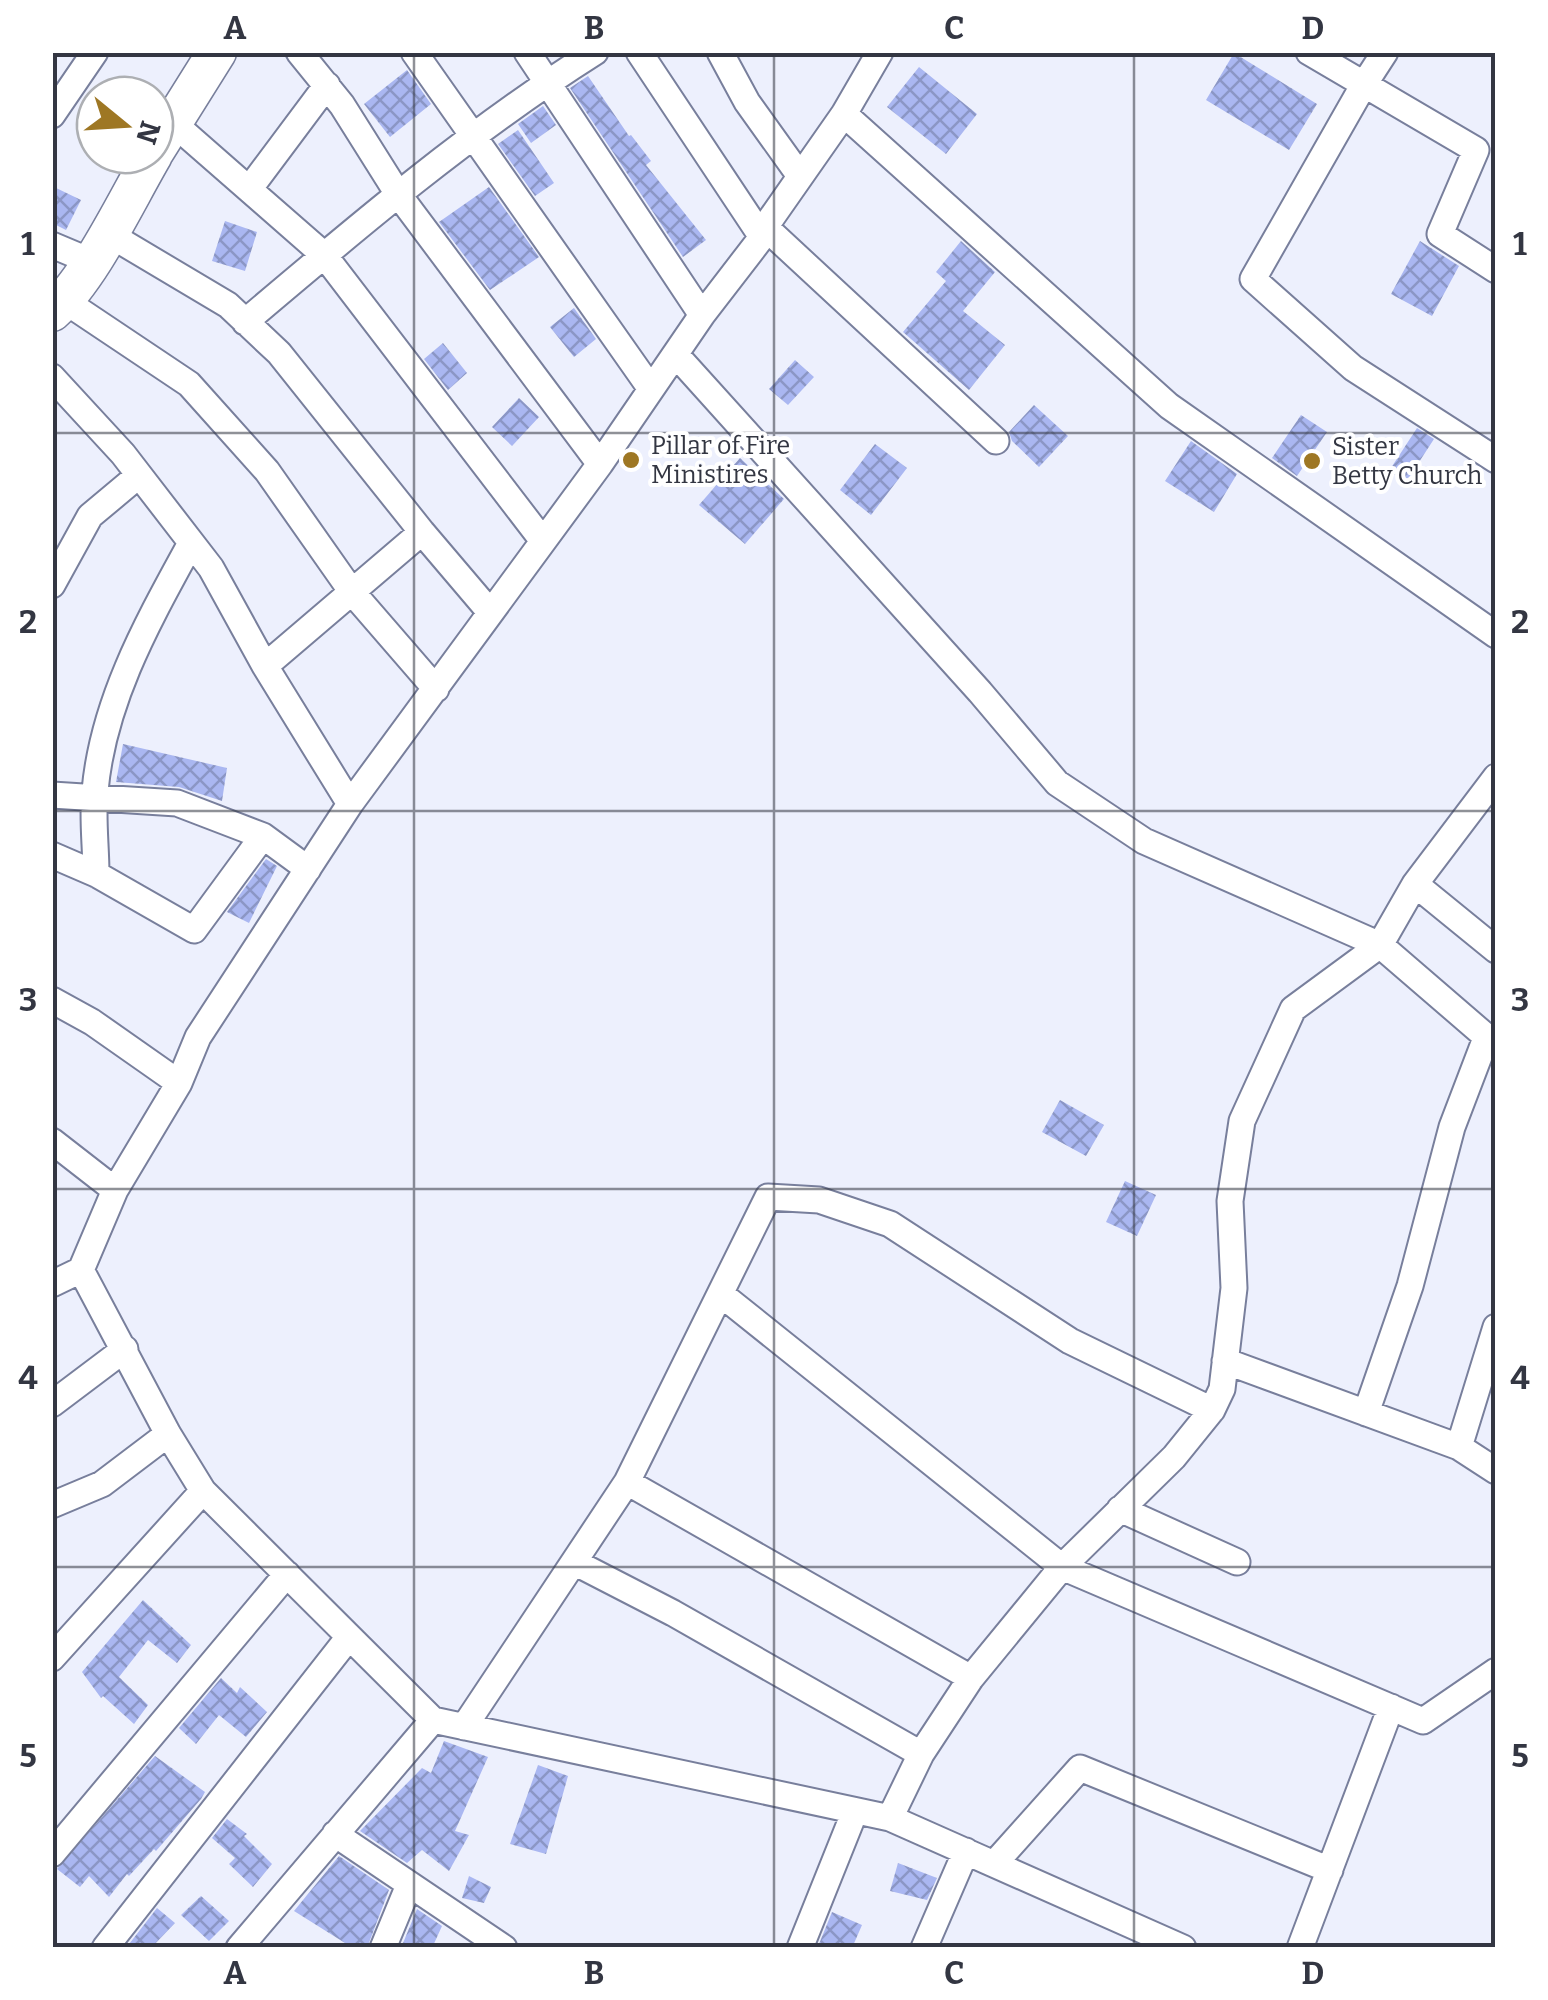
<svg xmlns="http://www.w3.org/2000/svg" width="1548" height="2000" font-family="Bitter,serif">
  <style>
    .building { fill: url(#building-cross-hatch) }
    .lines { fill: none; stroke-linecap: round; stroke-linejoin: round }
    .street-casing { stroke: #787f9c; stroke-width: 29 }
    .secondary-casing { stroke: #787f9c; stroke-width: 41 }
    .street { stroke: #fff; stroke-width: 25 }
    .secondary { stroke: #fff; stroke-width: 38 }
    .grid { fill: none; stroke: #333642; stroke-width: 2.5; stroke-opacity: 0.55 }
    .poi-dot { fill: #9e7724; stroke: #fff; stroke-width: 4 }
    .labels { text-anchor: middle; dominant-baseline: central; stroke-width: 8; stroke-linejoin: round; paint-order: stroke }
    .poi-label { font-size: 25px; fill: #333642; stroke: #fff; text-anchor: start }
    .neatline { fill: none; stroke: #333642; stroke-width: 4 }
    .grid-label { font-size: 32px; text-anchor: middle; font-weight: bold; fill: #333642 }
  </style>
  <defs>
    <pattern id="building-cross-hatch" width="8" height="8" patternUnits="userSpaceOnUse" patternTransform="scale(2.5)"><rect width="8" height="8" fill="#aab7f1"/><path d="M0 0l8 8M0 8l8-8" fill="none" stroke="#8b96c5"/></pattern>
  </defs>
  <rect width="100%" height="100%" fill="#edf0fd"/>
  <path class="building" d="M 1234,53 L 1317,104 L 1289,150 L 1206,100 Z
    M 919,67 L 977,114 L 946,154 L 887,107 Z
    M 407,70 L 431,104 L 390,137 L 364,104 Z
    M 588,76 L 629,136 L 631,135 L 651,161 L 646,165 L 706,240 L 683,257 L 570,88 Z
    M 543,106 L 556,125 L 531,143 L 518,124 Z
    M 518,130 L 554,183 L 535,196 L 498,144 Z
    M 52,186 L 81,200 L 66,230 L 52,223 Z
    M 489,187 L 539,257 L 490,290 L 439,222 Z
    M 225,221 L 257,232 L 245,271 L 212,261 Z
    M 961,241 L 995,272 L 963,311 L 1005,345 L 969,390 L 903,332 L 946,281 L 936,272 Z
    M 1420,241 L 1459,266 L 1432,316 L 1391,294 Z
    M 574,308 L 596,339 L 574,357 L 550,327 Z
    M 443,343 L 467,373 L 448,390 L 424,359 Z
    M 795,360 L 814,377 L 788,405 L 769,389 Z
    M 519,398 L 539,417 L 512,446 L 492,427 Z
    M 1034,405 L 1068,436 L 1039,467 L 1012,441 L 1009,432 Z
    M 1301,415 L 1327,432 L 1297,476 L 1272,458 Z
    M 1417,428 L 1434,439 L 1406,482 L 1389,471 Z
    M 1191,441 L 1237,474 L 1214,512 L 1165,481 Z
    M 875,444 L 907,468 L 871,515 L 840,490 Z
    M 740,458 L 784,499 L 745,544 L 699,505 Z
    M 123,744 L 227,768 L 222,801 L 179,787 L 116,782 Z
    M 266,859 L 277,866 L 249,923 L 227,912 Z
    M 1060,1100 L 1104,1125 L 1086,1156 L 1042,1132 Z
    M 1125,1181 L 1156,1195 L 1137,1236 L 1106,1222 Z
    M 143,1600 L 191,1645 L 177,1663 L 148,1640 L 119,1677 L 148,1705 L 134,1724 L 103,1696 L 101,1698 L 82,1672 Z
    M 221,1678 L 237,1693 L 240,1687 L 267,1712 L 246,1737 L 219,1715 L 196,1744 L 179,1728 Z
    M 444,1741 L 488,1757 L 455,1831 L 469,1835 L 449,1871 L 422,1850 L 407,1863 L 360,1831 L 422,1768 L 431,1773 Z
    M 155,1756 L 205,1792 L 201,1799 L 156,1851 L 154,1849 L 129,1876 L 127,1874 L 109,1897 L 89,1876 L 80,1887 L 57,1869 Z
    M 538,1765 L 568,1776 L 546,1854 L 510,1844 Z
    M 227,1819 L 247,1834 L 244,1836 L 272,1864 L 253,1887 L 229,1864 L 235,1858 L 212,1838 Z
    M 339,1856 L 389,1890 L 367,1948 L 353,1948 L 294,1911 Z
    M 898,1863 L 937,1878 L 927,1900 L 890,1891 Z
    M 469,1876 L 491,1887 L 484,1903 L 462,1898 Z
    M 201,1896 L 229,1921 L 209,1941 L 181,1915 Z
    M 157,1908 L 175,1923 L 151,1948 L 126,1948 Z
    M 417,1909 L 442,1926 L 432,1948 L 401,1948 Z
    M 832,1912 L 862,1925 L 852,1948 L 830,1948 L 819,1944 Z"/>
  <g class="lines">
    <g class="street-casing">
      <path id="street" d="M 299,52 L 342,105 L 398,194 L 600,464
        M 414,52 L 651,389
        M 527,52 L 702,315
        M 639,52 L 762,237
        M 720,52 L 747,102 L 800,176
        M 1309,52 L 1476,150 L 1440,234 L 1496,270
        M 1385,52 L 1363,86 L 1253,279 L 1353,368 L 1496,460
        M 844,114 L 1169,406 L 1496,635
        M 52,115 L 95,52
        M 172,122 L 324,255 L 543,541
        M 250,188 L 327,85
        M 765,227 L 996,441
        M 107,233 L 228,305 L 279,353 L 422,532 L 490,612
        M 52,245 L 90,261
        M 65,301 L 189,384 L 267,471 L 352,592 L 436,689
        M 245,322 C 357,227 470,131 595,52
        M 677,356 L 980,692 L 1057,783 L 1144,841 L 1380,945 L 1415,884 L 1496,777
        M 52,377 L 123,454 L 211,568 L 265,666 L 350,804
        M 52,585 L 90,516 L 139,475
        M 265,666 L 422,532
        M 52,795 L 177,803 L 263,836 L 308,869
        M 52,855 L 96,874 L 194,930 L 263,836
        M 96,874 C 96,847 92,815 95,791 C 103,700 149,620 191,543
        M 1415,884 L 1496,950
        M 52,1000 L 92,1022 L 179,1083
        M 52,1141 L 115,1190
        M 81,1270 L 168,1434 L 203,1491 L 433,1720 L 890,1818 L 1183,1948
        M 52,1284 L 81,1270 L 115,1190 L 179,1083 L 198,1037 L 350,804 L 600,464 L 702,315 L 762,237 L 765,227 L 844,114 L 880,52
        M 722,1295 L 1062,1567 L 1423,1721 L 1496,1671
        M 1225,1361 L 1459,1447 L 1496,1471
        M 52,1404 L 125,1349
        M 1366,1413 L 1410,1286 L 1452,1127 L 1486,1038
        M 1459,1447 L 1496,1327
        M 627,1482 L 971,1678
        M 52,1505 L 102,1484 L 168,1434
        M 1120,1509 L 1237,1562
        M 574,1562 L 673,1613 L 921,1754
        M 52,1658 L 203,1491
        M 464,1727 L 627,1482 L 768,1197 L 819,1200 L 890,1224 L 1070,1341 L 1212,1410
        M 890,1818 L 921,1754 L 971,1678 L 1062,1567 L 1174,1457 L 1212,1410 L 1222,1389 L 1234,1288 L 1230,1201 L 1242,1121 L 1293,1009 L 1380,945 L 1496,1045
        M 335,1834 L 504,1948
        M 52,1854 L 287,1574
        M 994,1864 L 1080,1768 L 1330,1870
        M 105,1948 L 349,1637
        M 239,1948 L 433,1720
        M 383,1948 L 409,1885
        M 800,1948 L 855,1811
        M 924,1948 L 966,1851
        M 1300,1948 L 1391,1707"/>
    </g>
    <g class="secondary-casing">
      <path id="secondary" d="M 155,151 L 217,52
        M 52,312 C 91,277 126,201 153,155"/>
    </g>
    <use href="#street" class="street"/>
    <use href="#secondary" class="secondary"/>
  </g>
  <path class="grid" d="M 414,52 L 414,1948M 774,52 L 774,1948M 1134,52 L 1134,1948M 52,433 L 1496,433M 52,811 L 1496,811M 52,1189 L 1496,1189M 52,1567 L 1496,1567"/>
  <g class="poi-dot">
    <circle cx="631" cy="460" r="10"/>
    <circle cx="1312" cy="461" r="10"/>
  </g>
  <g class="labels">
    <g class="poi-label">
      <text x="651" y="446">Pillar of Fire<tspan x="651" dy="29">Ministires</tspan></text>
      <text x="1332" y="447">Sister<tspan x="1332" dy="29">Betty Church</tspan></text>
    </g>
  </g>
  <rect width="1548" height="2000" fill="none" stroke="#ffffff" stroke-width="110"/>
  <g transform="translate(125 125) rotate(108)"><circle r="48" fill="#ffffff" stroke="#adafb3" stroke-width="2.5"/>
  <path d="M0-8L18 38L0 25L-18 38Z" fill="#9e7724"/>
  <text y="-15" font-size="28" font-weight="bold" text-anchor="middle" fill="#333642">N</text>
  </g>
  <rect x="55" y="55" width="1438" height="1890" class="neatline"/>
  <g class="grid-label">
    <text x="235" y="39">A</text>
    <text x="594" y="39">B</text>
    <text x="954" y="39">C</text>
    <text x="1313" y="39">D</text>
    <text x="28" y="255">1</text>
    <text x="1520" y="255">1</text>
    <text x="28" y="633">2</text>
    <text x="1520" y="633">2</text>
    <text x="28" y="1011">3</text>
    <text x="1520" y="1011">3</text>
    <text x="28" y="1389">4</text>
    <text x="1520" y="1389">4</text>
    <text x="28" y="1767">5</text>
    <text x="1520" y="1767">5</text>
    <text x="235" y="1984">A</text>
    <text x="594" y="1984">B</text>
    <text x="954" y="1984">C</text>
    <text x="1313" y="1984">D</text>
  </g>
</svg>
